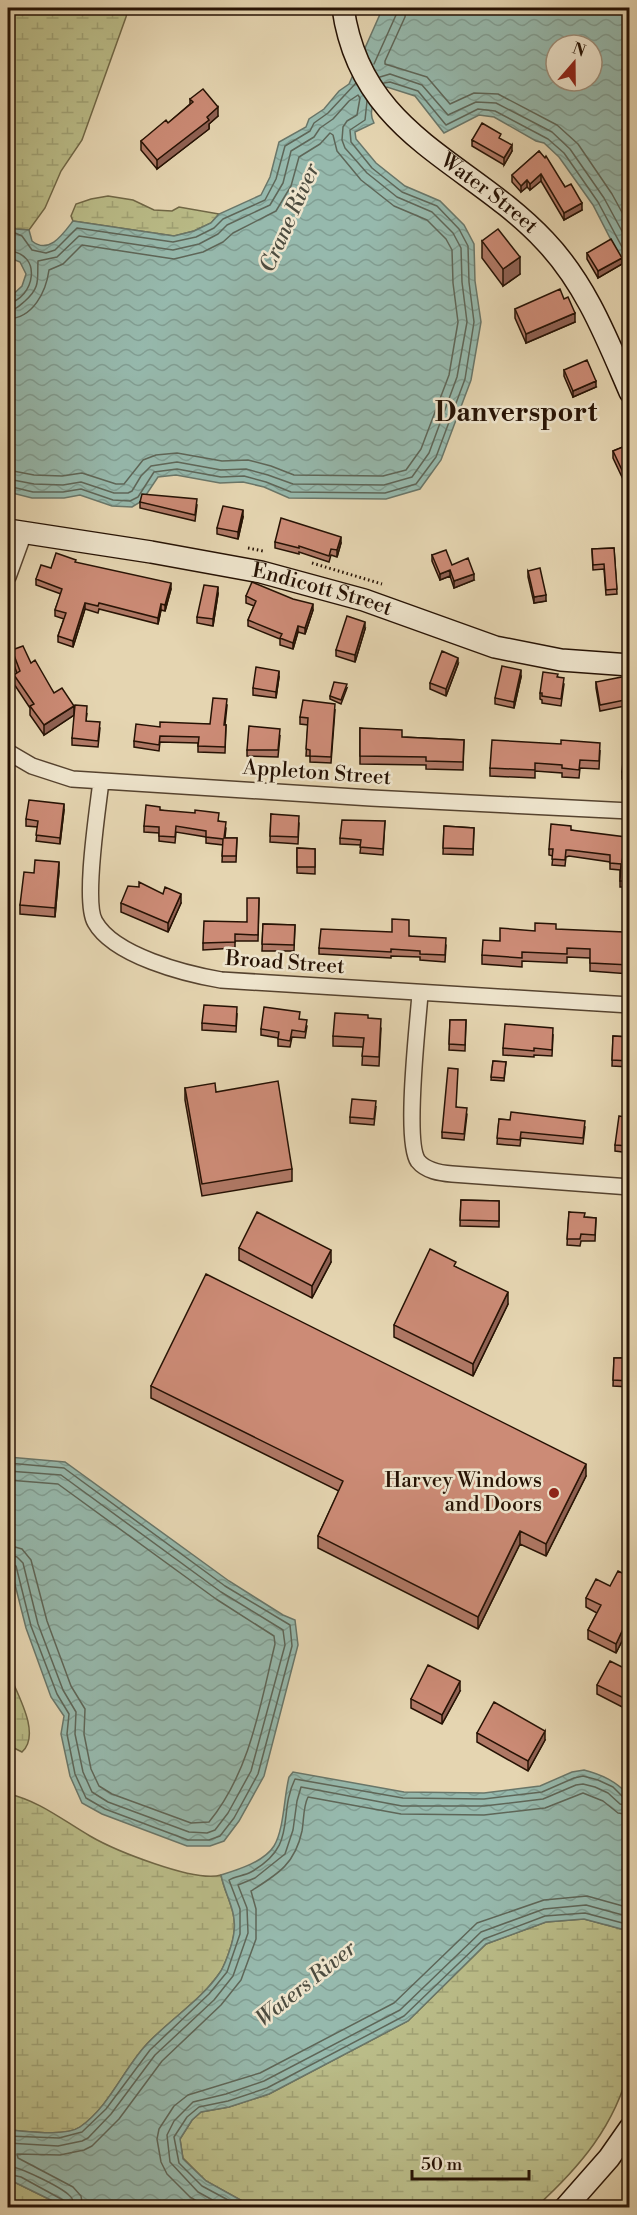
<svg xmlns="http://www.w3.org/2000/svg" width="637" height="2215" font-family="'Libre Bodoni',serif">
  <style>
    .wetland { fill: url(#wetland-marsh); stroke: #706746; stroke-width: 1.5 }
    .water { fill: url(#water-waves); stroke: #697669; stroke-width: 1.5; fill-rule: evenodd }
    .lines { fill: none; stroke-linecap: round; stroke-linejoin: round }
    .shore { stroke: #5e6658; stroke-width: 1.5 }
    .minor-casing { stroke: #56432f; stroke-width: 18 }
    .secondary-casing { stroke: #261204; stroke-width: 24 }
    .path { stroke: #261204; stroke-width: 3; stroke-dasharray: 1.5 3; stroke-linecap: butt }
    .minor { stroke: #eee4cc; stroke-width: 15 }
    .secondary { stroke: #eee4cc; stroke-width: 21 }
    .wall { fill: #af7865; stroke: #261204; stroke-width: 1.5 }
    .shaded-wall { fill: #8f6153; stroke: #261204; stroke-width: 1.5 }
    .building { fill: #cc8b76; stroke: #261204; stroke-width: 1.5 }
    .poi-dot { fill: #8f2418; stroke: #eee4cc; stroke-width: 2 }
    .labels { text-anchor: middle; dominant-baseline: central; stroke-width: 5; stroke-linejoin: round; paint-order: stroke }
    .street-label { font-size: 21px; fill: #261204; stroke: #eee4cc }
    .poi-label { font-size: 21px; fill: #261204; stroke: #eee4cc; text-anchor: end }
    .water-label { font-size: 22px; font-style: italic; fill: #4d4c3f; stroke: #eee4cc }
    .district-label { font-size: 27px; font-weight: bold; fill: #261204; stroke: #eee4cc }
  </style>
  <defs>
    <pattern id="wetland-marsh" width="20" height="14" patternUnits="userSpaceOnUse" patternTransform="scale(1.5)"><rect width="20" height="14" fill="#babc88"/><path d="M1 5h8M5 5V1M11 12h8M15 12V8" fill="none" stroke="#a0a174"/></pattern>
    <pattern id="water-waves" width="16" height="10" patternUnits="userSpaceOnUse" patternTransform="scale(1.5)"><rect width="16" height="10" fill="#96b9ad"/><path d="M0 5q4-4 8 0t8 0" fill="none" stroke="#819e93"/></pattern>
  </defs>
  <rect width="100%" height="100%" fill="#e5d5b1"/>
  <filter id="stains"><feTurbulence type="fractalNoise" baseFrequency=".00333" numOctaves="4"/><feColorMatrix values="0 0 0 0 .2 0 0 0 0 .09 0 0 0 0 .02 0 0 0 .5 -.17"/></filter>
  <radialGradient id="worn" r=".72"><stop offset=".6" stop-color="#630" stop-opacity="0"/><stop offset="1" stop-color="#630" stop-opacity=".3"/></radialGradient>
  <path class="wetland" d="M 8,8 L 128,8 L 126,17 L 82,140 L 61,171 L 45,208 L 29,230 L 16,229 L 8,223 Z
    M 108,196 L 133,200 L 154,210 L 172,211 L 179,207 L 219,214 L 211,223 L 194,231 L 174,236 L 73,221 L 71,216 L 76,204 L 91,199 Z
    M 8,1671 C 16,1692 42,1734 22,1752 L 8,1745 Z
    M 8,1794 C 38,1800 64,1821 90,1836 C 114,1850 195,1883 221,1875 C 225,1895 237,1911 234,1932 C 233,1943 226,1962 221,1971 C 202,2000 169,2020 146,2045 C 123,2070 109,2107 80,2127 C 65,2137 26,2131 8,2130 Z
    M 584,1919 L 629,1931 L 630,2066 C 615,2126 580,2167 536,2207 L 272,2207 L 244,2202 L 206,2181 L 183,2158 L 180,2139 L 192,2120 L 201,2112 L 229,2107 L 269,2094 L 408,2021 L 486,1944 L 546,1922 Z
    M 8,2179 L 65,2207 L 8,2207 Z"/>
  <path class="water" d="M 386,8 L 629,8 L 629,275 L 593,205 L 559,157 L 544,143 L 536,141 L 494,117 L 479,115 L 444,133 L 415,96 L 387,87 C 378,98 366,108 374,123 L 355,132 L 356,139 L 376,163 L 405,186 L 440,201 L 464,225 L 474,244 L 475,281 L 481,322 L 471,380 L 441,460 L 420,489 L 386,499 L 289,498 L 264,487 L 243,482 L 220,483 L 176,475 L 158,477 L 142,501 L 132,507 L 112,506 L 80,495 L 64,498 L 32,498 L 8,492 L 8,299 L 22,286 L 26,274 L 20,262 L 8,257 L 8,223 L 16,229 L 29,230 L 32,241 C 49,255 63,234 73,221 L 174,236 L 194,231 L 211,223 L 219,214 L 261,195 L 270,177 L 279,142 L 306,127 L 309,119 L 324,109 L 339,91 L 349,84 L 381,12 ZM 556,45 L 592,45 L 592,81 L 556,81 Z
    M 8,1457 L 65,1462 L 229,1581 L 283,1615 L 295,1620 L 298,1645 L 264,1776 L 239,1821 L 224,1841 L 210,1846 L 187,1846 L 102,1814 L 82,1803 L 70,1776 L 61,1734 L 64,1716 L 51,1697 L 26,1628 L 8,1557 Z
    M 584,1770 C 603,1775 615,1781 629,1795 L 629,1931 L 584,1919 L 546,1922 L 486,1944 L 408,2021 L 269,2094 L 229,2107 L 201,2112 L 192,2120 L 180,2139 L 183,2159 L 206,2181 L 244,2202 L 272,2207 L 65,2207 L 8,2179 L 8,2130 C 26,2131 65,2137 80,2127 C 109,2107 123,2070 146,2045 C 169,2020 202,2000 221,1971 C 226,1962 233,1943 234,1932 C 237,1911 225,1895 221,1875 C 237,1870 264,1862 274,1846 C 284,1830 284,1796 289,1777 L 293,1772 L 404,1792 L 484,1793 L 540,1786 L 572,1772 Z"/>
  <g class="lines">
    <path class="shore" d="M 406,8 L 405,17 L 385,61 L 385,64 L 427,77 L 450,104 L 474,93 L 498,94 L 557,125 L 578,144 L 612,194 L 630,227
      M 374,64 L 396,15 L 397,8
      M 380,77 L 390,74 L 422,85 L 448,115 L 476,102 L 496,103 L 552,132 L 570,149 L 604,198 L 630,246
      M 384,83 L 390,82 L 418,91 L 446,125 L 478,109 L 495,111 L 548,139 L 564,153 L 598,202 L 630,262
      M 8,230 L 22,236 L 32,250 L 46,253 L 55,250 L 77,228 L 173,242 L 196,237 L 214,228 L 223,219 L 265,200 L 276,179 L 285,146 L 310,131 L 314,123 L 328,113 L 356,83
      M 8,251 C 44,253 34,299 8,303
      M 8,310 C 16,310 19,306 25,301 C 41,287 37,279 38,261 L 57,257 L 79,236 L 173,250 L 199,244 L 218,234 L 227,225 L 270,205 L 283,183 L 291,151 L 314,137 L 320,128 L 333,119 L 349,101 L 358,95 L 360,98 L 357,115 L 347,121 L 343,127 L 342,140 L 345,148 L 367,173 L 397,197 L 432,212 L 453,233 L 461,248 L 462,282 L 467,322 L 457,377 L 429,453 L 412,477 L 384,485 L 293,484 L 268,475 L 246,469 L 221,470 L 177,462 L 151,466 L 141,476 L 132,491 L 128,493 L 114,493 L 81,482 L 63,485 L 34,484 L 8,479
      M 8,319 C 33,318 46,292 49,270 L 63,264 L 82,245 L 174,259 L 203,252 L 223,242 L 233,233 L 276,211 L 291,186 L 299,157 L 320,144 L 330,133 L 333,135 L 337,151 L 361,180 L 394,206 L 427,220 L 446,239 L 452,250 L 453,283 L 458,322 L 449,375 L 421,449 L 406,470 L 383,476 L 294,475 L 271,466 L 248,460 L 222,461 L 177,453 L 156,455 L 143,460 L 124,484 L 116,484 L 82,473 L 62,476 L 34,475 L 8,470
      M 8,486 L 33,492 L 63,492 L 81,489 L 113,500 L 130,501 L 138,497 L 154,472 L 177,469 L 221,477 L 244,476 L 266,482 L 291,492 L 385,493 L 416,484 L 436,457 L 465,379 L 474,322 L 469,282 L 468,246 L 459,229 L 437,206 L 402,192 L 372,168 L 351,142 L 350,130 L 365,120 L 367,101
      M 8,1463 L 64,1468 L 225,1586 L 290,1625 L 292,1646 L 258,1774 L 234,1818 L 220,1836 L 209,1840 L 188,1840 L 105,1809 L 86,1798 L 75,1774 L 67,1734 L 69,1714 L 57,1694 L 31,1626 L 16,1566 L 12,1563 L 8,1562
      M 8,1471 L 61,1475 L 221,1592 L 283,1630 L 285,1645 L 251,1771 L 228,1813 L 215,1830 L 207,1833 L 189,1832 L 108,1802 L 92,1792 L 83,1772 L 75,1734 L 76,1712 L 63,1690 L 38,1624 L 23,1563 L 17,1557 L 8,1554
      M 8,1480 L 58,1484 L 216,1599 L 274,1636 L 275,1644 C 260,1706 250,1772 209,1822 L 191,1823 L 112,1794 L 99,1786 L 91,1769 L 84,1734 L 85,1709 L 71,1686 L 47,1621 L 31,1560 L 22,1549 L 8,1545
      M 8,2136 L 59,2138 L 82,2132 L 106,2109 L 150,2050 L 209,1994 L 227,1972 L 240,1934 L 240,1909 L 229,1880 C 235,1876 244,1876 251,1872 C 299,1845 277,1816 295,1779 L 403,1798 L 484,1799 L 542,1792 L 574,1778 L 583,1776 L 598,1780 L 613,1787 L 624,1798 L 630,1799
      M 8,2143 L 58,2146 L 82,2141 L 88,2138 L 111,2114 L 155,2055 L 214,2000 L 233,1976 L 248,1933 L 247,1908 L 238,1885 L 255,1878 L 285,1854 L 293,1830 L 297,1801 L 301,1787 L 402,1806 L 484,1806 L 543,1799 L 576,1785 L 583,1784 L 595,1787 L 608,1793 L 620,1804 L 630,1806
      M 8,2166 C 20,2167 59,2186 69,2195 C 73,2198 74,2202 74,2208
      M 8,2174 L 21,2177 L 63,2200 L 66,2208
      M 83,2208 L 81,2196 L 73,2187 L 18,2158 L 17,2154 L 60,2155 L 84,2150 L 92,2146 L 119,2119 L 162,2061 L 221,2005 L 241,1980 L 256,1939 L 256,1909 L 251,1891 C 278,1874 295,1864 302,1831 C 304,1820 303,1807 308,1797 L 401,1814 L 484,1815 L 545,1808 L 583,1793 L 603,1801 L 618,1813 L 630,1815
      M 208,2208 L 190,2197 L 167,2174 L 161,2162 L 157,2139 L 159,2129 L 174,2106 L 188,2095 L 260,2073 L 394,2003 L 477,1923 L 544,1900 L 587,1896 L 630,1908
      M 227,2208 L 198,2192 L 170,2162 L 167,2135 L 174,2121 L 193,2102 L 226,2094 L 264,2081 L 400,2010 L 481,1932 L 544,1909 L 586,1905 L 630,1917
      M 243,2208 L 202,2186 L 179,2163 L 174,2137 L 187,2117 L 199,2107 L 228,2101 L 267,2088 L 404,2016 L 484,1939 L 545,1916 L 585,1913 L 630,1925"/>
    <g class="minor-casing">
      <path id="minor" d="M 8,577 L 24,533
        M 8,752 L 32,766 L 72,779 L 371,798 L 630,811
        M 101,781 C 98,808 83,902 95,922 C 114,956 186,974 221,980 L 630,1005
        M 420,994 C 418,1023 404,1141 418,1161 C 426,1171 440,1173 452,1174 L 630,1187"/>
    </g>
    <g class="secondary-casing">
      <g id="secondary">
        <path id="s1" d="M 343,8 C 361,136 469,160 545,241 C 586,284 607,339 630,392"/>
        <path id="s2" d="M 8,530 L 151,552 L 261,572 L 364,600 L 495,647 L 561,660 L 630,665"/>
        <path d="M 565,2208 L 609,2158 L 630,2128"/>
      </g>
    </g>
    <path class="path" d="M 248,548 L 263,551
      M 312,563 L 382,584"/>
    <use href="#minor" class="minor"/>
    <use href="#secondary" class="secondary"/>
  </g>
  <path class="wall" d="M 190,99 L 218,116 L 209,124 L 209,129 L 157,169 L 141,150 L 141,141 L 168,123 L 190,104 Z
    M 472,140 L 512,151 L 504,165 L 472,146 Z
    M 539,151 L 582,210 L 564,220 L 541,181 L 530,190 L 527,187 L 521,192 L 512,182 L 512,175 Z
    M 482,241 L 520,274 L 503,286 L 482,258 Z
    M 587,253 L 622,264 L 598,278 L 587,259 Z
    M 564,299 L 575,322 L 526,343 L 515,318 L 515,309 Z
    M 564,370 L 596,387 L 573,397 L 564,376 Z
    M 630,444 L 630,494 L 613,458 L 613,451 Z
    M 140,502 L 197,505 L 195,521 L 140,508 Z
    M 243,517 L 238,539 L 217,534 L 217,528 Z
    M 275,542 L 341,543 L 337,557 L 331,555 L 329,562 L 299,552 L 299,554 L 275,548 Z
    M 614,548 L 617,594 L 606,595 L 604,569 L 593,570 L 592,549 Z
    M 432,555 L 452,565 L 474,580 L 454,588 L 450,576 L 440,580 L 432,561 Z
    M 76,563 L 171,589 L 165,611 L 161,610 L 158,624 L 99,609 L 98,613 L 85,609 L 73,647 L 58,642 L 58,636 L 64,619 L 55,616 L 55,610 L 61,594 L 36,585 L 36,579 L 51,568 Z
    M 528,571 L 546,601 L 534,603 L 528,577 Z
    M 218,594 L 213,626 L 197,623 L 197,617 Z
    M 246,596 L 313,610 L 305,634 L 298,632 L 293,649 L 280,645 L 280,639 L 248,626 L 248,620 L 254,606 L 246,603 Z
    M 365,629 L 355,662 L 336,656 L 336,650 Z
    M 12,650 L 31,663 L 54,693 L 74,715 L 44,735 L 30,715 L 30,708 L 14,684 L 14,675 L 17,673 L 12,660 Z
    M 458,664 L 446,696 L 430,689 L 430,683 Z
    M 279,677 L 276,698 L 253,695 L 253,688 Z
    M 521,677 L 514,708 L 495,704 L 495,698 Z
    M 558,677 L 564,684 L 561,706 L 542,703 L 542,700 L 540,699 L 540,693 Z
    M 596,682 L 630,690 L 630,705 L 600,711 L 596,688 Z
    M 347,688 L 341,704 L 330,699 L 330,696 Z
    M 227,706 L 225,725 L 226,725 L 225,753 L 198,752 L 198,743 L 160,742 L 159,751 L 134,747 L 134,741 L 160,727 L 210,724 Z
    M 335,710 L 331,763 L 310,762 L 310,756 L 306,756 L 308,725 L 300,724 L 300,717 Z
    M 87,713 L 86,721 L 100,728 L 98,747 L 72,745 L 72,738 Z
    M 360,728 L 402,737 L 464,740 L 463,770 L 426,769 L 426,765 L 360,764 Z
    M 280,736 L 278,757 L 247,756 L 247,750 Z
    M 600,751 L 599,769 L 580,768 L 579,778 L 562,777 L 562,773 L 535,771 L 535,778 L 490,776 L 490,768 Z
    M 630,752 L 630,779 L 622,779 L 622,772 Z
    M 64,810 L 60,844 L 36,841 L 38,827 L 26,826 L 26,819 Z
    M 160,810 L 219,821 L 226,828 L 225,838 L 237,838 L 236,862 L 222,862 L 223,845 L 206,843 L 206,837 L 176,832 L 175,843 L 159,841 L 159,833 L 144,832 L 144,826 Z
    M 271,814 L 299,823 L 298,844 L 270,842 Z
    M 385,821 L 383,855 L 360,853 L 361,845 L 340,844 L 340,838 Z
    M 444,826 L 474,828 L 473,855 L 443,854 Z
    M 571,830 L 626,844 L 623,862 L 630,863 L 630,887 L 620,887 L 620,870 L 610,869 L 610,862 L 569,856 L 566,857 L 565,866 L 552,865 L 553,856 L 549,855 L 549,849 Z
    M 297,848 L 315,849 L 315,874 L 297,873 Z
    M 59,871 L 55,917 L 20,914 L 20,905 L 34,873 Z
    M 139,887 L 181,903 L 168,932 L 121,912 L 121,903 Z
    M 259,898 L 258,941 L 235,941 L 235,948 L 203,950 L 203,943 L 247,922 Z
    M 263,924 L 295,925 L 294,951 L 262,951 Z
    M 535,931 L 630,935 L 630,974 L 590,971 L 590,958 L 567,957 L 567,963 L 522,961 L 522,967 L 482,964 L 482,955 L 500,941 Z
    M 409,936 L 446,945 L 445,962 L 420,960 L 420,957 L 391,956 L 391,958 L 319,954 L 319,948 Z
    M 237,1014 L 236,1032 L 202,1030 L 202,1023 Z
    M 368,1018 L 381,1028 L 379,1066 L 362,1065 L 363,1047 L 333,1046 L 333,1036 Z
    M 299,1019 L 307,1026 L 305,1038 L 292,1037 L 290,1047 L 278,1046 L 278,1038 L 261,1035 L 261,1029 Z
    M 450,1020 L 466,1020 L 465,1051 L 449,1050 Z
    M 553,1035 L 552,1056 L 534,1055 L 534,1057 L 503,1055 L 503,1048 Z
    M 613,1036 L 630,1037 L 630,1067 L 612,1066 Z
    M 493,1061 L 506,1062 L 504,1081 L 491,1080 Z
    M 185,1088 L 216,1092 L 292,1169 L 292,1181 L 202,1196 L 185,1100 Z
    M 376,1107 L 374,1125 L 350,1123 L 350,1117 Z
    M 457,1107 L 467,1114 L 464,1140 L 442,1138 L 442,1132 Z
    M 630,1118 L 630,1153 L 615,1151 L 615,1145 Z
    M 499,1119 L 585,1127 L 583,1144 L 521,1138 L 520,1146 L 497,1144 Z
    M 461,1200 L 499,1201 L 499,1227 L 460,1226 Z
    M 569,1212 L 584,1217 L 596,1218 L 595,1241 L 581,1241 L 580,1246 L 567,1245 Z
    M 239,1248 L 331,1262 L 312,1298 L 239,1260 Z
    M 456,1267 L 508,1304 L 473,1376 L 394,1337 L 394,1325 Z
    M 614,1358 L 630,1358 L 630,1387 L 613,1386 Z
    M 151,1386 L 586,1476 L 546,1556 L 520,1544 L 478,1629 L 318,1548 L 318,1536 L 339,1491 L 151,1398 Z
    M 630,1577 L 630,1642 L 623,1639 L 616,1653 L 588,1639 L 588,1630 L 597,1613 L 586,1607 L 586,1598 Z
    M 630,1671 L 630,1711 L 597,1694 L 597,1685 Z
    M 460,1691 L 442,1724 L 411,1708 L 411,1699 Z
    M 477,1733 L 545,1740 L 528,1771 L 477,1742 Z"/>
  <path class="shaded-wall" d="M 218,107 L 218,116 L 209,124 L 209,129 L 157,169 L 157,160 Z
    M 512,145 L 512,151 L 504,165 L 504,158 Z
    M 541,174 L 541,181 L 530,190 L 530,184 Z
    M 527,180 L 527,187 L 521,192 L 521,186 Z
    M 582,203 L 582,210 L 564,220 L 564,213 Z
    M 520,257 L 520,274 L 503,286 L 503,269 Z
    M 622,258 L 622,264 L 598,278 L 598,271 Z
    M 575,313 L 575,322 L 526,343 L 526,334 Z
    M 596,381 L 596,387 L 573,397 L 573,391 Z
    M 243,510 L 243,517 L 238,539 L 238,532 Z
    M 341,537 L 341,543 L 337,557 L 337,550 Z
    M 450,570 L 450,576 L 440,580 L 440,574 Z
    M 474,574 L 474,580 L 454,588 L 454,581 Z
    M 171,583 L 171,589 L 165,611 L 165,605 Z
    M 218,587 L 218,594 L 213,626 L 213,619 Z
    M 546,595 L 546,601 L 534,603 L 534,597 Z
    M 85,603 L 85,609 L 73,647 L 73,641 Z
    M 161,604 L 161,610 L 158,624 L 158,618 Z
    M 313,604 L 313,610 L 305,634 L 305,628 Z
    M 365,622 L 365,629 L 355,662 L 355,655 Z
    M 298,626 L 298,632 L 293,649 L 293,643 Z
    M 458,658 L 458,664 L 446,696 L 446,689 Z
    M 521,670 L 521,677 L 514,708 L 514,702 Z
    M 279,671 L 279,677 L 276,698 L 276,692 Z
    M 74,706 L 74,715 L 44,735 L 44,725 Z
    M 64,804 L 64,810 L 60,844 L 60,838 Z
    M 59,862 L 59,871 L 55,917 L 55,908 Z
    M 181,894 L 181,903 L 168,932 L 168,923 Z
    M 331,1250 L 331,1262 L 312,1298 L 312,1286 Z
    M 508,1292 L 508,1304 L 473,1376 L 473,1364 Z
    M 586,1464 L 586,1476 L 546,1556 L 546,1544 Z
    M 520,1531 L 520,1544 L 478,1629 L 478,1617 Z
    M 623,1629 L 623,1639 L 616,1653 L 616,1644 Z
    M 460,1681 L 460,1691 L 442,1724 L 442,1715 Z
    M 545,1731 L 545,1740 L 528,1771 L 528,1761 Z"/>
  <path class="building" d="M 203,89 L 218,107 L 207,117 L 209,120 L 157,160 L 141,141 L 166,120 L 168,123 L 193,102 L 190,99 Z
    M 482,123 L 501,134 L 499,138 L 512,145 L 504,158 L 472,140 Z
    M 539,151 L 545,158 L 546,156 L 565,187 L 571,184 L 582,203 L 564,213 L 541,174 L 530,184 L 527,180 L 521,186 L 512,175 Z
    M 498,229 L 520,257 L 503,269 L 482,241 Z
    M 611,239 L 622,258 L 598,271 L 587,253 Z
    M 560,289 L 564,299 L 568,297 L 575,313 L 526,334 L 515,309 Z
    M 587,360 L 596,381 L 573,391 L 564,370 Z
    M 630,444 L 630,487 L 613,451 Z
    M 142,494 L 197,499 L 195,515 L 140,502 Z
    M 223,506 L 243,510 L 238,532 L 217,528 Z
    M 281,518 L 341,537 L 337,550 L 331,549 L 329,556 L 299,546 L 299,548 L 275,542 Z
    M 614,548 L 617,589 L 606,590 L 604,564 L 593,565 L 592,549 Z
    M 446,550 L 452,565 L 468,558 L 474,574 L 454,581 L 450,570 L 440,574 L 432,555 Z
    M 56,553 L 76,560 L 75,562 L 171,583 L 165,605 L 161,604 L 158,618 L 99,603 L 98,606 L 85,603 L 73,641 L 58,636 L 66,613 L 55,610 L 62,589 L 36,579 L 41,565 L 51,568 Z
    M 540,568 L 546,595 L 534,597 L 528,571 Z
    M 252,582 L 293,599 L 313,604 L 305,628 L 298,626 L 293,643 L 280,638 L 282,634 L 248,620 L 256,601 L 246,596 Z
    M 204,585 L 218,587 L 213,619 L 197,617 Z
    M 347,616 L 365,622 L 355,655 L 336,650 Z
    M 23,646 L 31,663 L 35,660 L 54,693 L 62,688 L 74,706 L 44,725 L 30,706 L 34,704 L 14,675 L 20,671 L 12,650 Z
    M 442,651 L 458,658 L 446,689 L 430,683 Z
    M 502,666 L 521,670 L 514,702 L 495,698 Z
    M 256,667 L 279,671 L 276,692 L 253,688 Z
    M 543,672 L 558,674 L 557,677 L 564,678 L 561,699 L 542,696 L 542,693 L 540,693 Z
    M 627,676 L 630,690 L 630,699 L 600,705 L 596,682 Z
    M 334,682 L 347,684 L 341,700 L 330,696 Z
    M 213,698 L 227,699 L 224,725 L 226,725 L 225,747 L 198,746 L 199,737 L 160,736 L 159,745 L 134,741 L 136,724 L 160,727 L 160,722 L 210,724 Z
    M 303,700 L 335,704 L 331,757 L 310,756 L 310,750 L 306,749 L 308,718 L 300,717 Z
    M 75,705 L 87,706 L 86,721 L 100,722 L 98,741 L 72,738 Z
    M 249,726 L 280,729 L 278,750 L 247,750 Z
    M 360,728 L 402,730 L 402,737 L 464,740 L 463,762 L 426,761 L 426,757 L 360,756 Z
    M 492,740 L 561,744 L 561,740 L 600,743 L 599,761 L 580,760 L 579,770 L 562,768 L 562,765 L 535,763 L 535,770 L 490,768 Z
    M 624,751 L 630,752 L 630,773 L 622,772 Z
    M 29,800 L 64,804 L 60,838 L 36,835 L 38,821 L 26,819 Z
    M 146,805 L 160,807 L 160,810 L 195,813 L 195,810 L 219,813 L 218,821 L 226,822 L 224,838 L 237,838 L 236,856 L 222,856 L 223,839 L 206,837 L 206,831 L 176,826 L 175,837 L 159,836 L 159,827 L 144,826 Z
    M 271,814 L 299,816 L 298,837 L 270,836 Z
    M 342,820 L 385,821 L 383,849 L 360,847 L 361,840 L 340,838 Z
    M 551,824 L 571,826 L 571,830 L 626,837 L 622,862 L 630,863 L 630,881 L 620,881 L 621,864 L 610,863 L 610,855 L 569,850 L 566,850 L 565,860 L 552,859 L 553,849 L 549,849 Z
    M 444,826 L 474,828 L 473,849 L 443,848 Z
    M 297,848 L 315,849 L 315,867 L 297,867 Z
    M 35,860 L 59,862 L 55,908 L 20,905 L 24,872 L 34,873 Z
    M 139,882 L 163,894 L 165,887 L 181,894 L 168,923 L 121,903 L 128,886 L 139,887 Z
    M 247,898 L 259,898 L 258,935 L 235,934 L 235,942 L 203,943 L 204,921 L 247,922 Z
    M 392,919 L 409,920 L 409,936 L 446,938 L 445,955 L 420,954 L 420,951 L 391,949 L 391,952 L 319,948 L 321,929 L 392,932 Z
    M 535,923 L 556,924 L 556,929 L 624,932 L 624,935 L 630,935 L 630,965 L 590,963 L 590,949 L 567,948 L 567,954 L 522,952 L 522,958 L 482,955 L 483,940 L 500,941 L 500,928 L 535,931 Z
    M 263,924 L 295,925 L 294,945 L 262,944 Z
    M 204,1005 L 237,1007 L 236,1026 L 202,1023 Z
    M 264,1007 L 300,1012 L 299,1019 L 307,1020 L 305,1032 L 292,1030 L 290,1041 L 278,1039 L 279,1032 L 261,1029 Z
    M 335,1013 L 368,1015 L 368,1018 L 381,1019 L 379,1057 L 362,1056 L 364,1038 L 333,1036 Z
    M 450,1020 L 466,1020 L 465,1045 L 449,1044 Z
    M 505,1024 L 553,1028 L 552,1050 L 534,1048 L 534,1051 L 503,1048 Z
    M 613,1036 L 630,1037 L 630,1061 L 612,1060 Z
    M 493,1061 L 506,1062 L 504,1078 L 491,1077 Z
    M 448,1068 L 458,1069 L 456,1107 L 467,1108 L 464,1134 L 442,1132 Z
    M 278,1081 L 292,1169 L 202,1184 L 185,1088 L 215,1083 L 216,1092 Z
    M 352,1099 L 376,1101 L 374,1119 L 350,1117 Z
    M 511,1112 L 585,1121 L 583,1138 L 521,1132 L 520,1140 L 497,1138 L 499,1119 L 510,1120 Z
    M 619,1116 L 630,1118 L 630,1146 L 615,1145 Z
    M 461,1200 L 499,1201 L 499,1221 L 460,1220 Z
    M 257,1212 L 331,1250 L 312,1286 L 239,1248 Z
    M 569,1212 L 585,1213 L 584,1217 L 596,1218 L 595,1235 L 581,1234 L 580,1239 L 567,1239 Z
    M 430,1249 L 456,1262 L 454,1266 L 508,1292 L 473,1364 L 394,1325 Z
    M 206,1274 L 586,1464 L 546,1544 L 520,1531 L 478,1617 L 318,1536 L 343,1481 L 151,1386 Z
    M 614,1358 L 630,1358 L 630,1381 L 613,1380 Z
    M 618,1571 L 630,1577 L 630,1633 L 623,1629 L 616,1644 L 588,1630 L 601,1605 L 586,1598 L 596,1579 L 610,1586 Z
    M 610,1661 L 630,1671 L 630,1701 L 597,1685 Z
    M 428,1665 L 460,1681 L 442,1715 L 411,1699 Z
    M 494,1702 L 545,1731 L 528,1761 L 477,1733 Z"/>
  <circle class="poi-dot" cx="554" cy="1493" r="6"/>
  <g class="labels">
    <g class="street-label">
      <text stroke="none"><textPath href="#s1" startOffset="244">Water Street</textPath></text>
      <text stroke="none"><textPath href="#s2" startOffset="320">Endicott Street</textPath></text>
      <text transform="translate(317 773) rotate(4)">Appleton Street</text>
      <text transform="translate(285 963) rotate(4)">Broad Street</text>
    </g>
    <g class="poi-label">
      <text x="542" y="1481">Harvey Windows<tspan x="542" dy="24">and Doors</tspan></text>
    </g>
    <g class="water-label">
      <text transform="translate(290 218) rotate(-66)">Crane River</text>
      <text transform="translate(306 1984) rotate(-39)">Waters River</text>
    </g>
    <g class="district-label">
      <text x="516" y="413">Danversport</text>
    </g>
  </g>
  <rect width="637" height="2215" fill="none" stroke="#e5d5b1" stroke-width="30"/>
  <rect x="9" y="9" width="619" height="2197" fill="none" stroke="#261204" stroke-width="3"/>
  <rect x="15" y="15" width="607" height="2185" fill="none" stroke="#261204" stroke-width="1.5"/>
  <g transform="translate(574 63) rotate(20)"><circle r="28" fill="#eee4cc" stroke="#9e907c" stroke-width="1.5"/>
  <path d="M0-4.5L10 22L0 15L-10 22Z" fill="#8f2418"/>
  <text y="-9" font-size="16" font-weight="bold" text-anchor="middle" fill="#261204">N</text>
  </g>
  <path d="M412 2170v9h117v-9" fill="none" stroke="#261204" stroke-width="3"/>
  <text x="421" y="2170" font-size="18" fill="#261204" stroke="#eee4cc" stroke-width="4.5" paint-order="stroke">50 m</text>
  <rect width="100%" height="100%" filter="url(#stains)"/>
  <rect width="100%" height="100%" fill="url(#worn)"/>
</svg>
